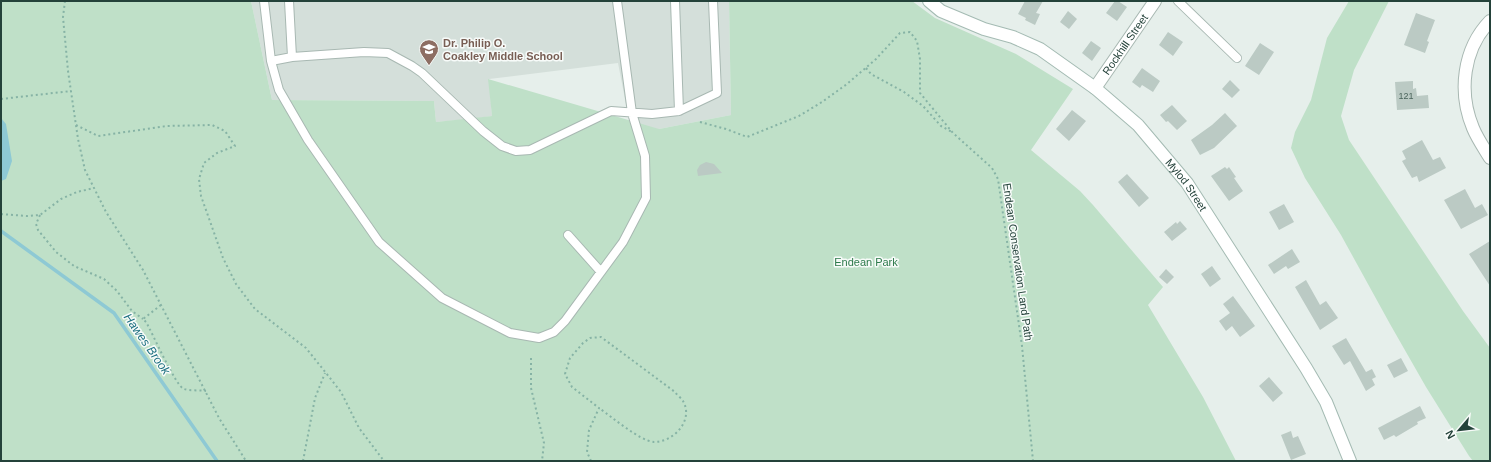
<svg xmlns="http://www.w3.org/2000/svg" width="1491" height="462" font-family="Helvetica,sans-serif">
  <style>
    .built { fill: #d4dfda }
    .green { fill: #bfe0c8 }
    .water { fill: #8ec9d4 }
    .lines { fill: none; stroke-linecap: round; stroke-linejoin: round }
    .stream { stroke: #8ec9d4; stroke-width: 3.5 }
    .building { fill: #bbcac4 }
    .lane-casing { stroke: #a8b8b2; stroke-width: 10 }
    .street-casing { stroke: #a8b8b2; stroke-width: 14 }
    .secondary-casing { stroke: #a4bbb3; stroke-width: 14 }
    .path { stroke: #86b3a5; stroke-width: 2; stroke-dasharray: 2 3; stroke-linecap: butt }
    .lane { stroke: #fff; stroke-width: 8 }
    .street { stroke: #fff; stroke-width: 12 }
    .secondary { stroke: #fff; stroke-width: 12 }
    .labels { text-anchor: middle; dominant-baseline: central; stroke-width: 3; stroke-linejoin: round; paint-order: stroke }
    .number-label { font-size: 9px; fill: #4a645c }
    .education-label { font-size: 11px; font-weight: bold; fill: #785e54; stroke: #f7fbf9; text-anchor: start }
    .street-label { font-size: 11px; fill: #24423a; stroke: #f7fbf9 }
    .park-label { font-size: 11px; fill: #2d7a4b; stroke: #f7fbf9 }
    .water-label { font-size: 12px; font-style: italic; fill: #1c6f80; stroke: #f7fbf9 }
  </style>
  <rect width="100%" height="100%" fill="#e6efeb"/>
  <path class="built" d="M 251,1 L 729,1 L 731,115 L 659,129 L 631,130 L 618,63 L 489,79 L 492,116 L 471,119 L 436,122 L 434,101 L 272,100 Z"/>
  <path class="green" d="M 1,1 L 251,1 L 272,100 L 434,101 L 436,122 L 492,116 L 488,79 L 659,129 L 731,115 L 729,1 L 912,1 L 935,18 L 1016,54 L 1073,89 L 1031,150 L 1080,191 L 1093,205 L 1163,287 L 1148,305 L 1203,397 L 1236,461 L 1,461 Z
    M 1349,1 L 1389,1 L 1354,70 L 1341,116 L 1349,140 L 1463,311 L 1490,348 L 1490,461 L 1473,461 L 1469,456 L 1426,387 L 1390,324 L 1341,235 L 1305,178 L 1291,148 L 1295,132 L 1311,100 L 1327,38 Z"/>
  <path class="water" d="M 1,118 L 6,124 L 12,161 L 6,179 L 1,181 Z"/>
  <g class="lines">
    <path class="stream" d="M 1,231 L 114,313 L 217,461"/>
  </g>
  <path class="building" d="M 1025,1 L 1043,1 L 1036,13 L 1040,14 L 1035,25 L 1025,20 L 1026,18 L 1018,14 Z
    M 1115,1 L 1118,1 L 1127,7 L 1117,21 L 1106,13 Z
    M 1068,11 L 1077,19 L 1069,29 L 1060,22 Z
    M 1416,13 L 1435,20 L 1427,41 L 1429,42 L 1425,53 L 1404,45 Z
    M 1168,32 L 1183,42 L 1173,56 L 1159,45 Z
    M 1091,41 L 1101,48 L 1092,61 L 1082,53 Z
    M 1260,43 L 1274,52 L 1259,75 L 1245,66 Z
    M 1142,68 L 1160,81 L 1153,92 L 1142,85 L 1140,88 L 1132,82 Z
    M 1230,80 L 1240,90 L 1232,98 L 1222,89 Z
    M 1413,81 L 1413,89 L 1416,88 L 1417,96 L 1428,95 L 1429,108 L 1397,110 L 1395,82 Z
    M 1172,105 L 1187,121 L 1177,130 L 1168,121 L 1166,122 L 1160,115 Z
    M 1072,110 L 1086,121 L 1069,141 L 1056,129 Z
    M 1225,113 L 1237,126 L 1214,148 L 1200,155 L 1191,140 L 1212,125 Z
    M 1422,140 L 1433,160 L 1440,157 L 1446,168 L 1419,182 L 1417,176 L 1412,178 L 1402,161 L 1406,159 L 1402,151 Z
    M 706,162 L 714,164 L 722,173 L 698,176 L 697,170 L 700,165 Z
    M 1225,167 L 1227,169 L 1229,167 L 1236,177 L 1234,178 L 1243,191 L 1229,201 L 1211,176 Z
    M 1127,174 L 1149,198 L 1139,207 L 1118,182 Z
    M 1465,189 L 1475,208 L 1482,204 L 1488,215 L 1461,229 L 1444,200 Z
    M 1284,204 L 1294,222 L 1279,230 L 1269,212 Z
    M 1180,221 L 1187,229 L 1172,241 L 1164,232 L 1176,222 L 1177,224 Z
    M 1490,241 L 1490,286 L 1469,254 Z
    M 1292,249 L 1300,262 L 1288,269 L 1286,266 L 1274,274 L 1268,265 Z
    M 1212,266 L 1221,279 L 1210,287 L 1201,274 Z
    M 1166,269 L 1174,277 L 1167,284 L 1159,277 Z
    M 1306,280 L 1320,305 L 1326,301 L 1338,318 L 1320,330 L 1295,287 Z
    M 1233,296 L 1255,326 L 1240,337 L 1232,326 L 1226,331 L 1219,321 L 1230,313 L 1223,304 Z
    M 1346,338 L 1366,372 L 1372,369 L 1376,377 L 1372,379 L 1375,385 L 1366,391 L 1350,361 L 1344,365 L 1332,346 Z
    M 1401,358 L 1408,371 L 1394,378 L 1387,365 Z
    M 1269,377 L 1283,393 L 1273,402 L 1259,386 Z
    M 1420,406 L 1426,418 L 1417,422 L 1418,424 L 1396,437 L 1394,435 L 1384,440 L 1378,428 Z
    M 1291,431 L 1293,438 L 1298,436 L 1306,454 L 1291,460 L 1281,435 Z"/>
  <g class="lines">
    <g class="lane-casing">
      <path id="lane" d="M 264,1 L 271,61 L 279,90 L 308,140 L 379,242 L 442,298 L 510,333 L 539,338 L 554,332 L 565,321 L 623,242 L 646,198 L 645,156 L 632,113 L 617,1
        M 289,1 L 292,57
        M 1178,1 L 1237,58
        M 271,61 L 292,57 L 364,52 L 388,53 L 412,66 L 422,73 L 483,131 L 502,146 L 516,151 L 530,150 L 611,111 L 652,114 L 679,111 L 675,1
        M 679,111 L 717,93 L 713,1
        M 568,235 L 601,272"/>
    </g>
    <g class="street-casing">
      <g id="street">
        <path d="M 1490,21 C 1463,49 1458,92 1473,128 C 1477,138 1484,148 1490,158"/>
        <path id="s1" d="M 1095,88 L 1155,1"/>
      </g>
    </g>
    <g class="secondary-casing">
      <g id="secondary">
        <path id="s2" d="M 929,1 L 941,11 L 984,29 L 1013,37 L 1040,49 L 1095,88 L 1138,125 L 1187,183 L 1306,368 L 1326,402 L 1350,461"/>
      </g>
    </g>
    <path class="path" d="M 65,1 L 63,17 L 68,71 L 78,139 L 85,170 L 106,212 L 143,270 L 219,418 L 246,461
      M 866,68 L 871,74 L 904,92 L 923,106 L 941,126 L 952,132
      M 1,99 L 71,91
      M 700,122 L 726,129 L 747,137 L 799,116 L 822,102 L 847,84 L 876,59 L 900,33 L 910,32 L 917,41 L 920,59 L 920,93 L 953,133 L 992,168 L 998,179 L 1022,346 L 1033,461
      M 76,125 L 98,136 L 167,126 L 212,125 L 225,131 L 235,146 L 217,153 L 204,163 L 199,179 L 201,196 L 223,258 L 236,284 L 255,309 L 306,348 L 326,373 L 341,392 L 359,428 L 384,461
      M 1,214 L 27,216 L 40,215 L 61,199 L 77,192 L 94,188
      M 40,215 L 36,224 L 38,230 L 56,252 L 74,266 L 104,279 L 117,291 L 132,311 L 143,319
      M 161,305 L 143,319 L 146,322 C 152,332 176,387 184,389 C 190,391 199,390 206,391
      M 531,358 L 531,388 L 544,443 L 542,461
      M 303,461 L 315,398 L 325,373
      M 591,461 L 587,452 L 589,430 L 599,408 L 572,387 L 565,374 L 570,358 L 583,343 L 590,338 L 601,337 L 675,392 C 677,395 681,398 683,401 C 694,420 674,442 654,442 C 640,441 612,417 599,408"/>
    <use href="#lane" class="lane"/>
    <use href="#street" class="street"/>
    <use href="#secondary" class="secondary"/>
  </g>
  <defs>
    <g id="school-pin" transform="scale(1)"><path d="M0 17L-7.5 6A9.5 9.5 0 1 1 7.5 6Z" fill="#8d6e63" stroke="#f7fbf9"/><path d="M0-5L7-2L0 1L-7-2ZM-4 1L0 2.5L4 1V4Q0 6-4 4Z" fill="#fff"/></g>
  </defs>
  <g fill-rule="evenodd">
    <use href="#school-pin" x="429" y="49"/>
  </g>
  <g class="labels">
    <g class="number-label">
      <text x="1406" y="96">121</text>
    </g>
    <g class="education-label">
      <text x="443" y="43">Dr. Philip O.<tspan x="443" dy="13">Coakley Middle School</tspan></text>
    </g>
    <g class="street-label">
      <text stroke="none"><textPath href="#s1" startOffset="53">Rockhill Street</textPath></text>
      <text stroke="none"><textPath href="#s2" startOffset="323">Mylod Street</textPath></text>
      <text transform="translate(1018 262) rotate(82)">Endean Conservation Land Path</text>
    </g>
    <g class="park-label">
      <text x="866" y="262">Endean Park</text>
    </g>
    <g class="water-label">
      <text transform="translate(147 344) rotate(55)">Hawes Brook</text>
    </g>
  </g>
  <rect width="1491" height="462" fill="none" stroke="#24423a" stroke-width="4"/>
  <g transform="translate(1459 430) rotate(242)" stroke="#f7fbf9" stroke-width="3" paint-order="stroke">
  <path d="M0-3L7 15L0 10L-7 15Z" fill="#24423a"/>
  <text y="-6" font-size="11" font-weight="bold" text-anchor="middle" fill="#24423a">N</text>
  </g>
</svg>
